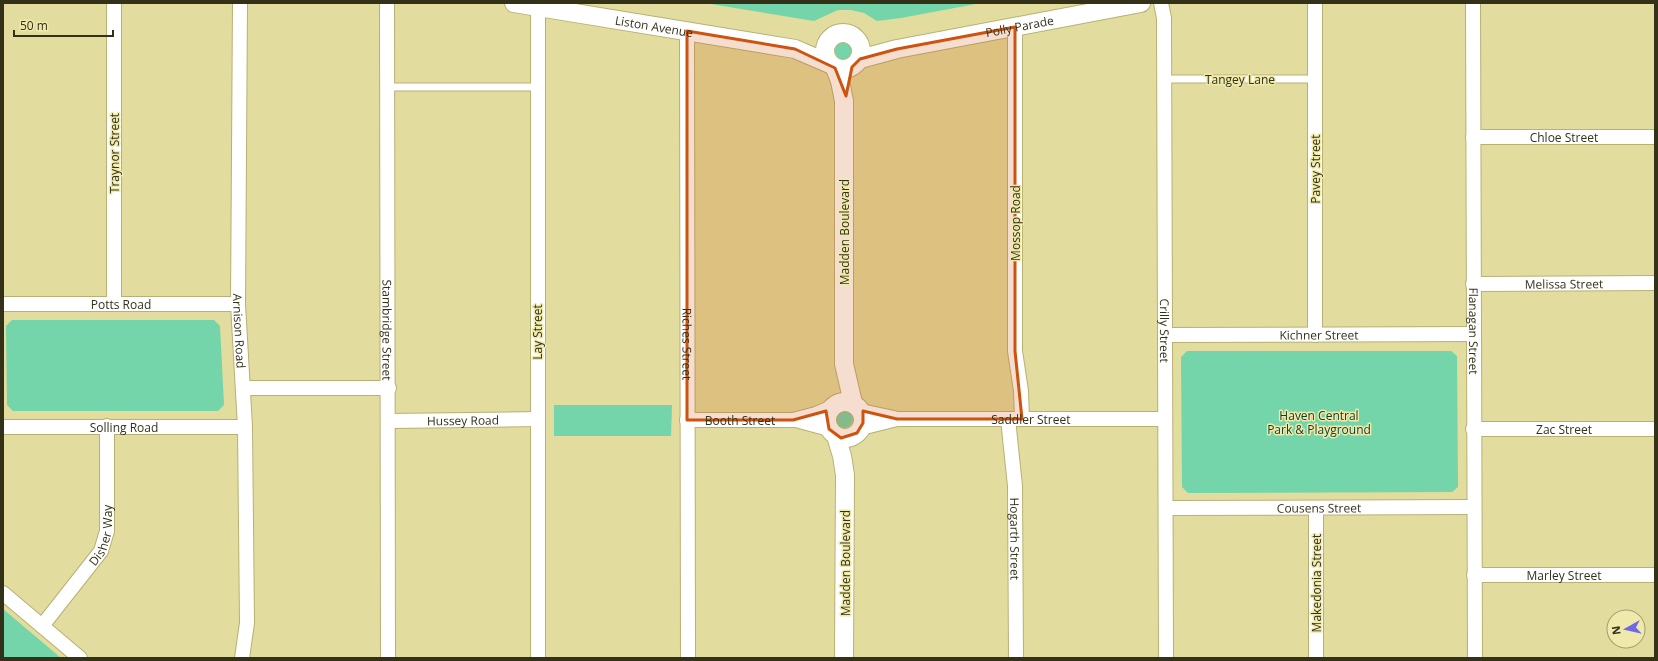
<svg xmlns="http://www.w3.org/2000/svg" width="1658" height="661" font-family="'Open Sans',sans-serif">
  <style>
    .green { fill: #73d5a9 }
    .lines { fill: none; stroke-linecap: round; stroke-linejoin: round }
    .service-casing { stroke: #b7b175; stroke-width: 9 }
    .minor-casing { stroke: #b7b175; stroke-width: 16 }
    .tertiary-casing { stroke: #b7b175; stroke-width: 20 }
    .service { stroke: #fff; stroke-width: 7 }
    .minor { stroke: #fff; stroke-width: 14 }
    .tertiary { stroke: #fff; stroke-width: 18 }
    .marked { fill: #cd530e; fill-opacity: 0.2; stroke: #cd530e; stroke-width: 3; stroke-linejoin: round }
    .labels { text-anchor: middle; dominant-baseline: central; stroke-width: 3; stroke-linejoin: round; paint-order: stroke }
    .street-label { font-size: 12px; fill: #343119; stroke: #efe9ab }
    .park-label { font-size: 12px; fill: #0f3b2a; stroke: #efe9ab }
  </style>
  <rect width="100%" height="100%" fill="#e2dc9e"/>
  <path class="green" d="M 705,3 L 981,3 L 901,18 L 877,21 L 864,13 L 851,10 L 838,10 L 814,21 Z
    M835 51a9 9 0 1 1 18 0a9 9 0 1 1-18 0Z
    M 12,320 L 214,320 L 220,326 L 224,405 L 218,411 L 13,411 L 7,405 L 6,326 Z
    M 1187,351 L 1451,351 L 1457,356 L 1458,487 L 1452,492 L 1188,493 L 1182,487 L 1181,357 Z
    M 554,405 L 672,405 L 671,436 L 554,436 Z
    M835 419a9 9 0 1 1 18 0a9 9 0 1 1-18 0Z
    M 3,609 L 61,658 L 3,658 Z"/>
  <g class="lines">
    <g class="service-casing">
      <path id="service" d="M 1164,79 L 1315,79
        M 387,87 L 537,87"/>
    </g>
    <g class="minor-casing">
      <g id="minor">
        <path d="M 114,3 L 114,303"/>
        <path id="s1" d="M 240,3 L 238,304 L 245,427 L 247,623 L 242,658"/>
        <path id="s2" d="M 387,3 L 388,658"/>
        <path id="s3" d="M 1161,3 L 1164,18 L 1166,658"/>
        <path d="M 1315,3 L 1315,335"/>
        <path id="s4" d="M 1473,3 L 1475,658"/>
        <path d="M 538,7 L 538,658"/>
        <path d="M 1015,27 L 1015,351 L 1021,391 L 1022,419"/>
        <path id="s5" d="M 687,31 L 688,658"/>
        <path id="s6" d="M 1473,137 L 1655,137"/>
        <path id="s7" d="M 1473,284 L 1655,283"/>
        <path id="s8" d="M 3,304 L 238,304"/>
        <path id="s9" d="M 1165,335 L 1473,334"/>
        <path d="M 243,388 L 389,388"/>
        <path d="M 861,411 L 894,418"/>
        <path id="s10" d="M 1008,419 L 1015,486 L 1016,658"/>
        <path id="s11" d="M 687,420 L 793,420 L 816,414 L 830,408"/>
        <path d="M 796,420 L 829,429"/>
        <path id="s12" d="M 389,421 L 538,419"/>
        <path id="s13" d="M 3,427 L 245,427"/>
        <path id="s14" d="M 861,428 L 897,419 L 1165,419"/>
        <path id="s15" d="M 1473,429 L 1655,429"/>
        <path id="s16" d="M 1166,508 L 1473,507"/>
        <path d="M 1316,508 L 1316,658"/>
        <path id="s17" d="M 1474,575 L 1655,575"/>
        <path d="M 3,593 L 80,658"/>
        <path id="s18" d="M 42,626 L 101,551 L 107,531 L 107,426"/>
      </g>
    </g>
    <g class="tertiary-casing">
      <g id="tertiary">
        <path id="s19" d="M 514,3 L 795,49 L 830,64"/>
        <circle cx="843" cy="51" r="18"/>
        <path id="s20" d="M 860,59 L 897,49 L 1141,3"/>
        <path d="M 835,68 L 840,81 L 844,101 L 844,364 L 853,403"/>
        <circle cx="845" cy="420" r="18"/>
        <path d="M 836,436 L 842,456 L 845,475 L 844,658"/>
      </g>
    </g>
    <use href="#service" class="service"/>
    <use href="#minor" class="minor"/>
    <use href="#tertiary" class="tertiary"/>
  </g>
  <path class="marked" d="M 1015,27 L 1015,351 L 1022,419 L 897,419 L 863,411 L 863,423 L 857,433 L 841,438 L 829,429 L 826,411 L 793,420 L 687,420 L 687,31 L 795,49 L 835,68 L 846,96 L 852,67 L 860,59 L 897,49 Z"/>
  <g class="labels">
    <g class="street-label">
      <text stroke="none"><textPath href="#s19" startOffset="142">Liston Avenue</textPath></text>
      <text stroke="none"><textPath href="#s20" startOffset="163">Polly Parade</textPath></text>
      <text x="1240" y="79">Tangey Lane</text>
      <text stroke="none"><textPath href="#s6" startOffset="91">Chloe Street</textPath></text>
      <text transform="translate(114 153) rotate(-90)">Traynor Street</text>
      <text transform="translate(1315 169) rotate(-90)">Pavey Street</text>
      <text transform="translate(1015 223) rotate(-90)">Mossop Road</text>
      <text transform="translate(844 232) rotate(-90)">Madden Boulevard</text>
      <text stroke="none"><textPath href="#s7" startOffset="91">Melissa Street</textPath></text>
      <text stroke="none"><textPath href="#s8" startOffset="118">Potts Road</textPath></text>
      <text stroke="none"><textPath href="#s2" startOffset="327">Stambridge Street</textPath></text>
      <text stroke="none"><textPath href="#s3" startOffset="328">Crilly Street</textPath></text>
      <text stroke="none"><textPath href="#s1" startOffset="328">Arnison Road</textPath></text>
      <text stroke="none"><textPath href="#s4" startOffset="328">Flanagan Street</textPath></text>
      <text transform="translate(537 332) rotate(-90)">Lay Street</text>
      <text stroke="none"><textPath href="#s9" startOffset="154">Kichner Street</textPath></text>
      <text stroke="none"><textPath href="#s5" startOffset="313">Riches Street</textPath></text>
      <text stroke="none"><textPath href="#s14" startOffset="171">Saddler Street</textPath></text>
      <text stroke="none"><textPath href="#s12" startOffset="74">Hussey Road</textPath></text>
      <text stroke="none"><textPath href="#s11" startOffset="53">Booth Street</textPath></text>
      <text stroke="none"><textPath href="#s13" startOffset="121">Solling Road</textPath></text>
      <text stroke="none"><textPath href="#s15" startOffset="91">Zac Street</textPath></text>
      <text stroke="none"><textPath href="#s16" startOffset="153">Cousens Street</textPath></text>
      <text stroke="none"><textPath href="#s18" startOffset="111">Disher Way</textPath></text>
      <text stroke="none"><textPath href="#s10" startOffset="120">Hogarth Street</textPath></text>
      <text transform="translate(845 563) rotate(-90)">Madden Boulevard</text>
      <text stroke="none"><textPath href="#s17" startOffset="90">Marley Street</textPath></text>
      <text transform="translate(1316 583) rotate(-90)">Makedonia Street</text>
    </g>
    <g class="park-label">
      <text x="1319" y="415">Haven Central<tspan x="1319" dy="14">Park &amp; Playground</tspan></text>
    </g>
  </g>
  <rect width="1658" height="661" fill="none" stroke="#343119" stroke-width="8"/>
  <g transform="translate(1626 629) rotate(262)"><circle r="19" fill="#efe9ab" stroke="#a49f71"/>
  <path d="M0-3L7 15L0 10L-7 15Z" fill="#7368e3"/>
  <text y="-6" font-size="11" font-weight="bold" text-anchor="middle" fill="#343119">N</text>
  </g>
  <path d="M14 30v6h99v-6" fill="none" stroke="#343119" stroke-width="2"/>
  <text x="20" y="30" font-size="12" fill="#343119" stroke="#efe9ab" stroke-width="3" paint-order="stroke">50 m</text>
</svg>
